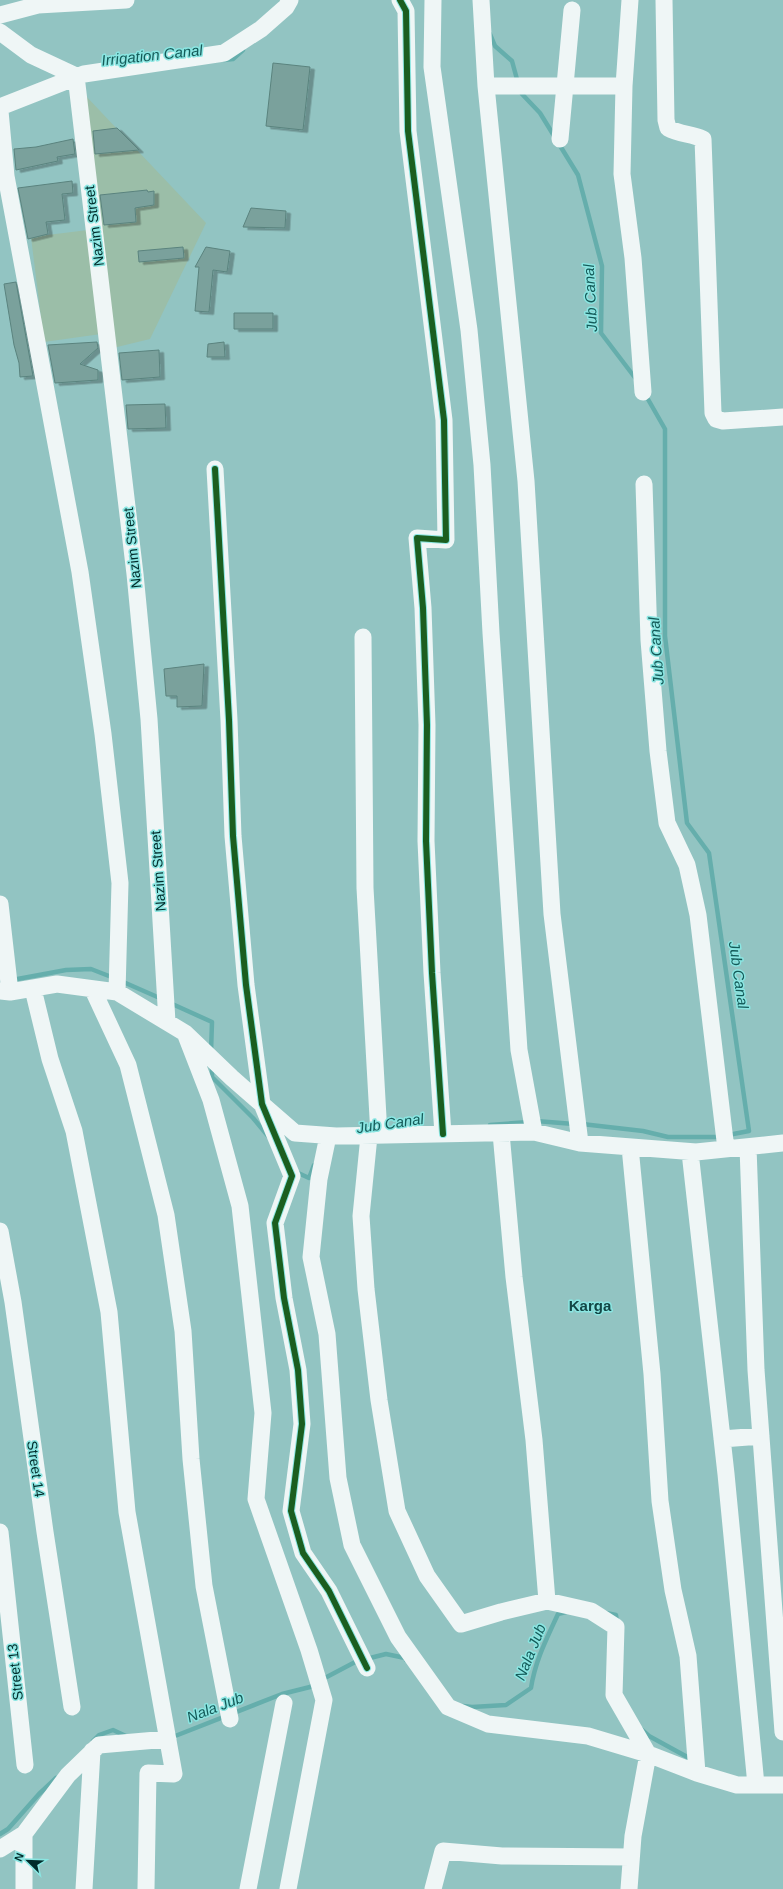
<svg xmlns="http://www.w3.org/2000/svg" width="783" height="1889" font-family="Helvetica,sans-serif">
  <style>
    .green { fill: #9bbea8 }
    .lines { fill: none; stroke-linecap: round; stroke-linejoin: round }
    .stream { stroke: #65aeac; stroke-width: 4.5 }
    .building { fill: #7aa19c; stroke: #5a837e; filter: url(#shadow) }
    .minor { stroke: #eff6f6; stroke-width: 17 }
    .cycleway-casing { stroke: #8ae6e2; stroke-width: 8 }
    .cycleway { stroke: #1b5e20; stroke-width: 6 }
    .labels { text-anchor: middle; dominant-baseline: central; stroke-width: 3; stroke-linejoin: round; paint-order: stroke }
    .street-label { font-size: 14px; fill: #012c2b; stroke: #8ae6e2 }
    .water-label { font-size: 15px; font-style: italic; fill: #145b59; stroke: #8ae6e2 }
    .neighbourhood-label { font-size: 15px; font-weight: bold; fill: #134645; stroke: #8ae6e2 }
  </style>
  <defs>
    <filter id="shadow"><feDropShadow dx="4.5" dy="2.5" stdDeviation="0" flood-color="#0004"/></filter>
  </defs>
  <rect width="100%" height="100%" fill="#92c4c2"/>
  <path class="green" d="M 84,94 L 206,223 L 150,339 L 113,348 Z
    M 88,230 L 101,334 L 44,342 L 31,237 Z"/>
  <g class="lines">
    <path class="stream" d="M 490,34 L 495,46 L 512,61 L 518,83
      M 224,60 L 233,59 L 243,50
      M 520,90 L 522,94 L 540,113 L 578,175 L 602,266 L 601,333 L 636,379
      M 645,394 L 665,429 L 665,636 L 687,823 L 709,853 L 749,1131 L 728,1135
      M 12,980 L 66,970 L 91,969 L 114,978
      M 121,981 L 162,999
      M 170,1003 L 212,1022 L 211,1052
      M 212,1066 L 212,1077 L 253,1118 L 268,1136
      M 536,1121 L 574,1124
      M 582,1124 L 643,1131 L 668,1137 L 721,1137
      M 490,1125 L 529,1122
      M 296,1172 L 309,1178 L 314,1165
      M 606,1613 L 616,1615 L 617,1623
      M 366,1659 L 386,1654 L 405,1658 L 406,1660
      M 321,1680 L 359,1660
      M 463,1706 L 472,1707 L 506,1705 L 531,1688 C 535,1661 547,1638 558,1614 L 566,1612
      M 641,1729 L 649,1736 L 691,1759
      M 170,1738 L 282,1694 L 310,1687 L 315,1684
      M 93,1741 L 99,1735 L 113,1730 L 128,1737
      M 0,1834 L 8,1829 L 39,1794 L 56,1778"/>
  </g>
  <path class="building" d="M 273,63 L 310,67 L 303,130 L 266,126 Z
    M 117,128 L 139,150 L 95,154 L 93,131 Z
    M 73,139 L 75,154 L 57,157 L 58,161 L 16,170 L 14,149 L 36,147 Z
    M 72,181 L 73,193 L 62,194 L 65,220 L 46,222 L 48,234 L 28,239 L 18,188 Z
    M 147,190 L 148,192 L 154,191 L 154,205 L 135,208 L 136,222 L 104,225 L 100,195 Z
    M 251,208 L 286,211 L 285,228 L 243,227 Z
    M 183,247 L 184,258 L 139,262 L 138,251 Z
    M 206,247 L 230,251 L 227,272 L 213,270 L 209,312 L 195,311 L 199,267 L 195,267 Z
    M 16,282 L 33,376 L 20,377 L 19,363 L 14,345 L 4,284 Z
    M 234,313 L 273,313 L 273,329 L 234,329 Z
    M 97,342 L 98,348 L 80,364 L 98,370 L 98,380 L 55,383 L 48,345 Z
    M 224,342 L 225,357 L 207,357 L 208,344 Z
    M 159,350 L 160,377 L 122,380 L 119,353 Z
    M 165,404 L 166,428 L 128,429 L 126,405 Z
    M 204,664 L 202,706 L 177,707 L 177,696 L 166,696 L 164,669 Z"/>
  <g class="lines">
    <path class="minor" d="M 400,0 L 406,11 L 408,131 L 444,420 L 446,540 L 417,538 L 423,608 L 427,725 L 426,841 L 432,973 L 443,1134
      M 433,0 L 432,67 L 469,330 L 482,465 L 491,633 L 519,1050 L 534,1132
      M 481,0 L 486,86 L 526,481 L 552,914 L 580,1143
      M 630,0 L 624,86 L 622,174 L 633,258 L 643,392
      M 664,0 L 666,120 L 668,128 C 679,134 691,134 703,139 L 713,413 L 716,419 L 723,421 L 783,417
      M 0,15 L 38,5 L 126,0
      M 0,32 L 31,55 L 76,76 L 135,574 L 149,719 L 167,1022
      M 486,86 L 624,86
      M 0,107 L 84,74 L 224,53 L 261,29 L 286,7 L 290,0
      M 0,111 L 6,176 L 80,572 L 103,734 L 120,883 L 117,992
      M 560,139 L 572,10
      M 215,469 L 229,720 L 233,836 L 246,985 L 262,1104 L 292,1176 L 275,1223 L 284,1298 L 298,1370 L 302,1424 L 291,1511 L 303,1553 L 329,1591 L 367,1668
      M 644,484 L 649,640 L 658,751 L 667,823 L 687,865 L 698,915 L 726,1149
      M 363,637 L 365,888 L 379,1135
      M 0,904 L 10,992
      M 33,989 L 50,1059 L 74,1131 L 109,1312 L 127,1512 L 174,1774 L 148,1773 L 146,1889
      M 93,990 L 128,1065 L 166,1215 L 183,1331 L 191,1459 L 204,1586 L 230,1719
      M 0,991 L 10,992 L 57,984 L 117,992 L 185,1033 L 232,1078 L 295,1133 L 336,1136 L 534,1132 L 580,1143 L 696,1152 L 783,1143
      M 185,1033 L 211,1100 L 240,1206 L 263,1413 L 256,1499 L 309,1650 L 324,1700 L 288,1889
      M 501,1133 L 514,1277 L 534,1440 L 547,1601 L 591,1611 L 616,1627 L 614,1695 L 648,1754 L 697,1773 L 737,1785 L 783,1785
      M 328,1136 L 319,1179 L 311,1257 L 327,1334 L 338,1478 L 352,1545 L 398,1637 L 448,1707 L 488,1724 L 588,1736 L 648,1754 L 633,1836 L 629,1889
      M 369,1136 L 361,1216 L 366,1289 L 379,1400 L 397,1511 L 427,1576 L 461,1624 L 501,1612 L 547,1601
      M 630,1147 L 652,1374 L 660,1501 L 673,1590 L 688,1656 L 697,1773
      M 748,1147 L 756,1370 L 783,1732
      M 690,1152 L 726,1474 L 756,1785
      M 0,1231 L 13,1302 L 45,1532 L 72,1707
      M 722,1439 L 761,1436
      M 0,1532 L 25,1765
      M 24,1834 L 24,1889
      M 0,1849 L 24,1834 L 68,1775 L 99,1745 L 168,1739
      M 84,1889 L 92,1751
      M 248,1889 L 284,1703
      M 433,1889 L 443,1851 L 502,1856 L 631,1857"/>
    <g class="cycleway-casing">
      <path id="cycleway" d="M 400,0 L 406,11 L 408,131 L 444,420 L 446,540 L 417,538 L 423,608 L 427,725 L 426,841 L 432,973 L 443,1134
        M 215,469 L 229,720 L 233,836 L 246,985 L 262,1104 L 292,1176 L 275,1223 L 284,1298 L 298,1370 L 302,1424 L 291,1511 L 303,1553 L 329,1591 L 367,1668"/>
    </g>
    <use href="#cycleway" class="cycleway"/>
  </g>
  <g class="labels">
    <g class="street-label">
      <text transform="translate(94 226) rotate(-97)">Nazim Street</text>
      <text transform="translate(132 548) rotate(-96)">Nazim Street</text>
      <text transform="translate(158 871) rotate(-94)">Nazim Street</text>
      <text transform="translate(36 1469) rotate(82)">Street 14</text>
      <text transform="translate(15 1672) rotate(-96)">Street 13</text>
    </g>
    <g class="water-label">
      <text transform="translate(152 55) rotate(-6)">Irrigation Canal</text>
      <text transform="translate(590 298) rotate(-93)">Jub Canal</text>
      <text transform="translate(656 651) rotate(-94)">Jub Canal</text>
      <text transform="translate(739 975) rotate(82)">Jub Canal</text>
      <text transform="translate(390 1123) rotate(-8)">Jub Canal</text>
      <text transform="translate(530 1652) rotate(-68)">Nala Jub</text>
      <text transform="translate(215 1707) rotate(-21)">Nala Jub</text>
    </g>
    <g class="neighbourhood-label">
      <text x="590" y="1305">Karga</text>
    </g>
  </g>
  <g transform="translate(28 1861) rotate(293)" stroke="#8ae6e2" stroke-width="3" paint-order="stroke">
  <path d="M0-3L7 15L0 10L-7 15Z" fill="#012c2b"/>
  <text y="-6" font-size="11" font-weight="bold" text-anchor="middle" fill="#012c2b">N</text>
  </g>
</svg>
